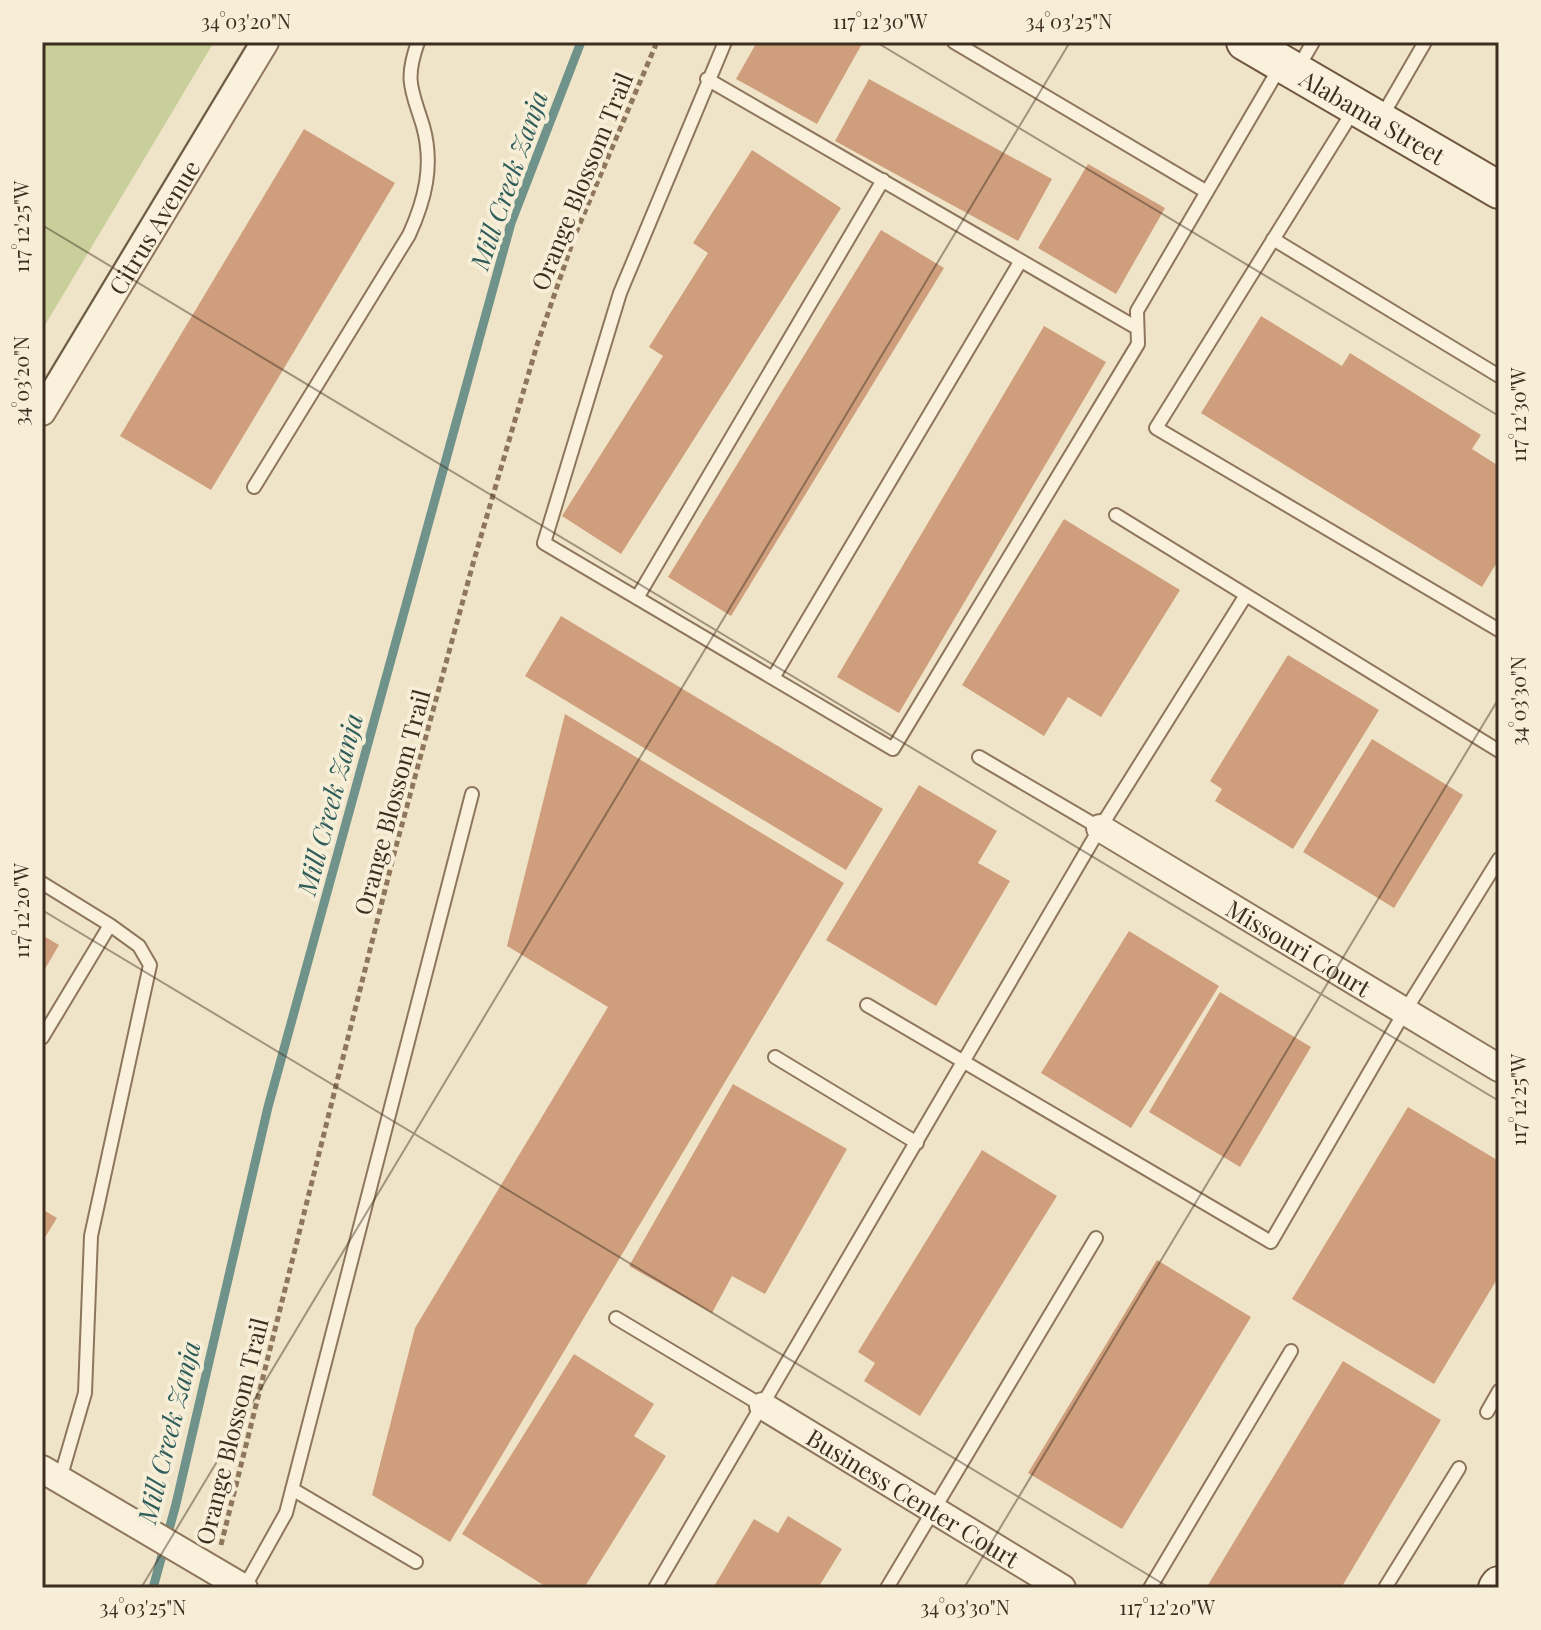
<svg xmlns="http://www.w3.org/2000/svg" width="1541" height="1630" font-family="'Playfair Display',serif">
  <style>
    .green { fill: #c9cf9b }
    .lines { fill: none; stroke-linecap: round; stroke-linejoin: round }
    .stream { stroke: #6f938a; stroke-width: 9 }
    .building { fill: #cf9f7d }
    .lane-casing { stroke: #8d765c; stroke-width: 16 }
    .street-casing { stroke: #8d765c; stroke-width: 30 }
    .secondary-casing { stroke: #6f573f; stroke-width: 40 }
    .path { stroke: #8d765c; stroke-width: 5; stroke-dasharray: 6 4; stroke-linecap: butt }
    .lane { stroke: #faf1dc; stroke-width: 12 }
    .street { stroke: #faf1dc; stroke-width: 26 }
    .secondary { stroke: #faf1dc; stroke-width: 36 }
    .ticks { fill: none; stroke: #3d2e20; stroke-width: 2; stroke-opacity: 0.45 }
    .labels { text-anchor: middle; dominant-baseline: central; stroke-width: 8; stroke-linejoin: round; paint-order: stroke }
    .street-label { font-size: 24px; fill: #3d2e20; stroke: #f7eed8 }
    .water-label { font-size: 26px; font-style: italic; fill: #2f5d5a; stroke: #f7eed8 }
    .neatline { fill: none; stroke: #3d2e20; stroke-width: 3 }
    .ticks-label { font-size: 20px; text-anchor: middle; fill: #3d2e20 }
  </style>
  <rect width="100%" height="100%" fill="#f0e4c8"/>
  <path class="green" d="M 42,42 L 214,42 L 42,330 Z"/>
  <g class="lines">
    <path class="stream" d="M 153,1588 L 176,1504 L 268,1107 L 511,223 L 581,42"/>
  </g>
  <path class="building" d="M 757,42 L 863,42 L 817,124 L 736,79 Z
    M 869,79 L 1052,179 L 1018,241 L 835,141 Z
    M 304,129 L 395,183 L 211,490 L 120,436 Z
    M 752,150 L 841,208 L 621,554 L 562,516 L 663,356 L 649,347 L 708,253 L 693,243 Z
    M 1088,164 L 1165,208 L 1116,294 L 1038,248 Z
    M 881,230 L 944,268 L 731,616 L 668,577 Z
    M 1261,316 L 1342,366 L 1350,353 L 1481,435 L 1472,449 L 1499,466 L 1499,559 L 1482,587 L 1201,413 Z
    M 1044,326 L 1106,362 L 899,713 L 837,677 Z
    M 1064,519 L 1180,590 L 1101,717 L 1068,697 L 1044,736 L 962,685 Z
    M 561,616 L 883,809 L 846,870 L 525,676 Z
    M 1288,655 L 1379,710 L 1293,849 L 1215,801 L 1222,789 L 1210,781 Z
    M 565,714 L 844,883 L 450,1542 L 372,1495 L 415,1328 L 608,1007 L 507,946 Z
    M 1372,739 L 1463,795 L 1394,908 L 1303,852 Z
    M 919,785 L 997,831 L 978,863 L 1010,881 L 936,1006 L 826,940 Z
    M 1129,931 L 1219,986 L 1131,1128 L 1041,1073 Z
    M 42,935 L 59,945 L 42,974 Z
    M 1220,992 L 1311,1047 L 1240,1167 L 1149,1112 Z
    M 733,1084 L 847,1149 L 765,1294 L 732,1276 L 712,1313 L 629,1266 Z
    M 1408,1107 L 1499,1161 L 1499,1276 L 1434,1384 L 1292,1299 Z
    M 982,1150 L 1057,1196 L 920,1416 L 864,1381 L 875,1363 L 858,1352 Z
    M 42,1209 L 57,1218 L 42,1242 Z
    M 1157,1260 L 1251,1317 L 1122,1529 L 1028,1473 Z
    M 574,1354 L 654,1404 L 634,1436 L 666,1456 L 584,1588 L 548,1588 L 462,1534 Z
    M 1343,1361 L 1441,1420 L 1341,1588 L 1213,1588 L 1208,1585 Z
    M 788,1516 L 842,1549 L 818,1588 L 713,1588 L 754,1519 L 778,1533 Z"/>
  <g class="lines">
    <g class="lane-casing">
      <path id="lane" d="M 725,42 L 620,293 L 544,543 L 893,749 L 1138,344 L 1137,311 L 1280,67
        M 954,42 L 1207,192
        M 1298,68 L 1313,42
        M 707,79 L 1137,328
        M 1355,108 L 1156,428 L 1499,630
        M 1381,118 L 1425,42
        M 1273,239 L 1499,376
        M 254,487 L 409,235 C 425,200 434,165 423,126 C 412,90 404,81 418,42
        M 1116,515 L 1246,595
        M 637,598 L 883,180
        M 773,678 L 1020,262
        M 979,757 L 1100,828
        M 42,883 L 110,925 L 42,1038
        M 867,1005 L 1271,1242 L 1405,1011 L 1499,859
        M 775,1057 L 917,1143
        M 616,1318 L 763,1406
        M 1487,1412 L 1499,1391
        M 60,1479 L 85,1393 L 91,1236 L 150,965 L 139,946 L 110,925
        M 292,1489 L 416,1562
        M 244,1588 L 286,1513 L 472,794
        M 655,1588 L 1100,828 L 1246,595 L 1499,751
        M 887,1588 L 1096,1238
        M 1150,1588 L 1291,1351
        M 1385,1588 L 1459,1468"/>
    </g>
    <g class="street-casing">
      <g id="street">
        <path id="s1" d="M 42,412 L 265,42"/>
        <path id="s2" d="M 1100,828 L 1499,1068"/>
        <path id="s3" d="M 763,1406 L 1062,1588"/>
        <path d="M 42,1469 L 244,1588"/>
      </g>
    </g>
    <g class="secondary-casing">
      <g id="secondary">
        <path id="s4" d="M 1245,42 L 1499,190"/>
        <path d="M 1497,1588 L 1499,1585"/>
      </g>
    </g>
    <path class="path" d="M 221,1545 L 395,850 L 474,560 L 537,345 L 575,235 L 657,42"/>
    <use href="#lane" class="lane"/>
    <use href="#street" class="street"/>
    <use href="#secondary" class="secondary"/>
  </g>
  <path class="ticks" d="M 876,42 L 1499,416M 42,225 L 1499,1101M 42,384 L 248,42M 42,910 L 1170,1588M 141,1588 L 1070,42M 964,1588 L 1499,698"/>
  <g class="labels">
    <g class="street-label">
      <text stroke="none"><textPath href="#s4" startOffset="148">Alabama Street</textPath></text>
      <text transform="translate(581 181) rotate(-68)">Orange Blossom Trail</text>
      <text stroke="none"><textPath href="#s1" startOffset="216">Citrus Avenue</textPath></text>
      <text transform="translate(391 802) rotate(-75)">Orange Blossom Trail</text>
      <text stroke="none"><textPath href="#s2" startOffset="232">Missouri Court</textPath></text>
      <text transform="translate(231 1431) rotate(-76)">Orange Blossom Trail</text>
      <text stroke="none"><textPath href="#s3" startOffset="176">Business Center Court</textPath></text>
    </g>
    <g class="water-label">
      <text transform="translate(508 180) rotate(-71)">Mill Creek Zanja</text>
      <text transform="translate(329 804) rotate(-75)">Mill Creek Zanja</text>
      <text transform="translate(168 1432) rotate(-76)">Mill Creek Zanja</text>
    </g>
  </g>
  <rect width="1541" height="1630" fill="none" stroke="#f7eed8" stroke-width="88"/>
  <rect x="44" y="44" width="1453" height="1542" class="neatline"/>
  <g class="ticks-label">
    <text x="246" y="29">34°03'20"N</text>
    <text x="880" y="29">117°12'30"W</text>
    <text x="1069" y="29">34°03'25"N</text>
    <text transform="translate(22 227) rotate(-90)" y="7">117°12'25"W</text>
    <text transform="translate(22 381) rotate(-90)" y="7">34°03'20"N</text>
    <text transform="translate(1519 415) rotate(-90)" y="7">117°12'30"W</text>
    <text transform="translate(1519 701) rotate(-90)" y="7">34°03'30"N</text>
    <text transform="translate(22 911) rotate(-90)" y="7">117°12'20"W</text>
    <text transform="translate(1519 1100) rotate(-90)" y="7">117°12'25"W</text>
    <text x="143" y="1615">34°03'25"N</text>
    <text x="965" y="1615">34°03'30"N</text>
    <text x="1167" y="1615">117°12'20"W</text>
  </g>
</svg>
